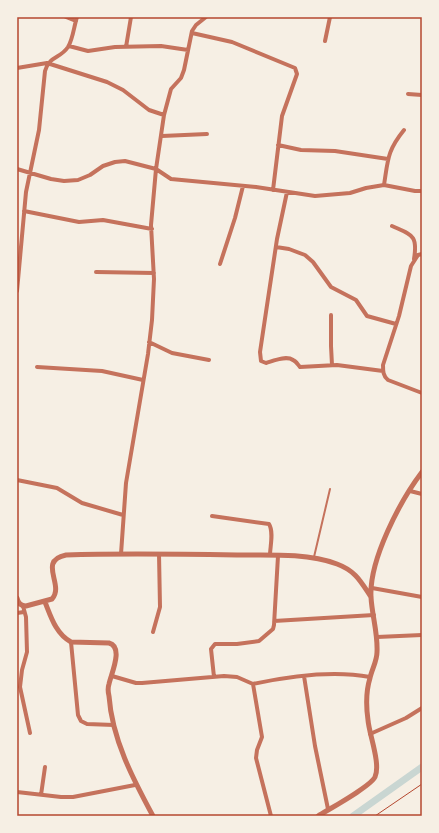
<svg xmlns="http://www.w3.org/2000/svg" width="439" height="833" font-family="'Titillium Web',sans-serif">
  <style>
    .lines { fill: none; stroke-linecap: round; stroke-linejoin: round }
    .canal { stroke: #c9d6d2; stroke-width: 7 }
    .path { stroke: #b5482f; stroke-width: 1 }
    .service { stroke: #c5725c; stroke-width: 2 }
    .minor { stroke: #c5725c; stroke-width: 4 }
    .tertiary { stroke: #c5725c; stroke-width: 5 }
    .neatline { fill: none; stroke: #b5482f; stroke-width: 1.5 }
  </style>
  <rect width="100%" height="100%" fill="#f6efe4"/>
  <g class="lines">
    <path class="canal" d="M 353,816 L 422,767"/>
    <path class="path" d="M 375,816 L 422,784"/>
    <path class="service" d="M 314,557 L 330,489"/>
    <path class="minor" d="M 66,17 L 76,21
      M 192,33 L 232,42 L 295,68 L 297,74 L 282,116 L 273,190
      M 325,41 L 330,17
      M 69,46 L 88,51 L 115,47 L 161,46 L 188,50
      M 126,47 L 131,17
      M 17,68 L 47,63 L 107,82 L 123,90 L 149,110 L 164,115
      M 408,94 L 422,95
      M 162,136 L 207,134
      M 278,145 L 301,150 L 335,151 L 388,159
      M 17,169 L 51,179 L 64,181 L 78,180 L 90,175 L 103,166 L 115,162 L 125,161 L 156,169 L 171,179 L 256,187 L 315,196 L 350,193 L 366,188 L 384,185 L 415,191 L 422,191
      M 384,185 C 388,160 387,151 404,130
      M 287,192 L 277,239 L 266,312 L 260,352 L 261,361 L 266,363 C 273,361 286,355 293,360 C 296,361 298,365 300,367 L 337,365 L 383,371
      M 24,211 L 79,222 L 103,220 L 152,229
      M 392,226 C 412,235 418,235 414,259
      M 276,247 L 289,249 L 305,255 L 313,262 L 331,287 L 356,300 L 367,316 L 396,324
      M 422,254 L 418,255 L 411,266 L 399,316 L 383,365 C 383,371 383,376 388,380 L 422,393
      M 220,264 L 235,218 L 243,186
      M 96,272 L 154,273
      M 17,291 L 26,192 L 39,130 L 45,71 C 50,55 60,59 68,47 C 73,39 74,26 77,17
      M 331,315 L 331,346 L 332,365
      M 149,342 L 172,353 L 209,360
      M 37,367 L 102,371 L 143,380
      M 17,480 L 57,488 L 82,503 L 123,515
      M 410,491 L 422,494
      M 212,516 L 269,524 C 274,532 270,547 270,555
      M 121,554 L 126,483 L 148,354 L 152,320 L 154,279 L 151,225 L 156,169 L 164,115 L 171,89 L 181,78 L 184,70 L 192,31 L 196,25 L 206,17
      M 372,588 L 422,597
      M 23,606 L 26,617 L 27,652 L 22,670 L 20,687 L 30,733
      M 17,613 L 24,612
      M 274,621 L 374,615
      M 153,632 L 160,607 L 159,554
      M 377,637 L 422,635
      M 71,642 L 78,715 L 81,721 L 87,724 L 114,725
      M 112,676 L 136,683 L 142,683 L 224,676 L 237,677 L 253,684 L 262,737 L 257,750 L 256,758 L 271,816
      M 304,676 L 315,746 L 328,809
      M 214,677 L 211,649 L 215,644 L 237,644 L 259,641 L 273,629 L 274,625 L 278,556
      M 253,684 C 290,676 332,670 370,677
      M 370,734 L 406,718 L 422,708
      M 17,792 L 61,797 L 73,797 L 135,785
      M 41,795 L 45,767"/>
    <path class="tertiary" d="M 17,598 C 18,603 21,606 26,606 L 52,599 C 65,585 37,561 66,555 C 123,553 180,554 237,555 C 269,555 308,553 337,564 C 356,571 361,582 371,597
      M 45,602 C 51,617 56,634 71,642 L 109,643 C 124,647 111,674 109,684 C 108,687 108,692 109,696 C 112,739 133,779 153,816
      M 318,816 C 329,809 370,787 375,777 C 381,764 369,734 368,720 C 366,706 366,691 370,678 C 372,669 377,661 377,652 C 378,633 372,616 371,597 C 369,560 400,501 422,472"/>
  </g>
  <rect width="439" height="833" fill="none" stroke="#f6efe4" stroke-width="36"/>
  <rect x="18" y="18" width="403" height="797" class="neatline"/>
</svg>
